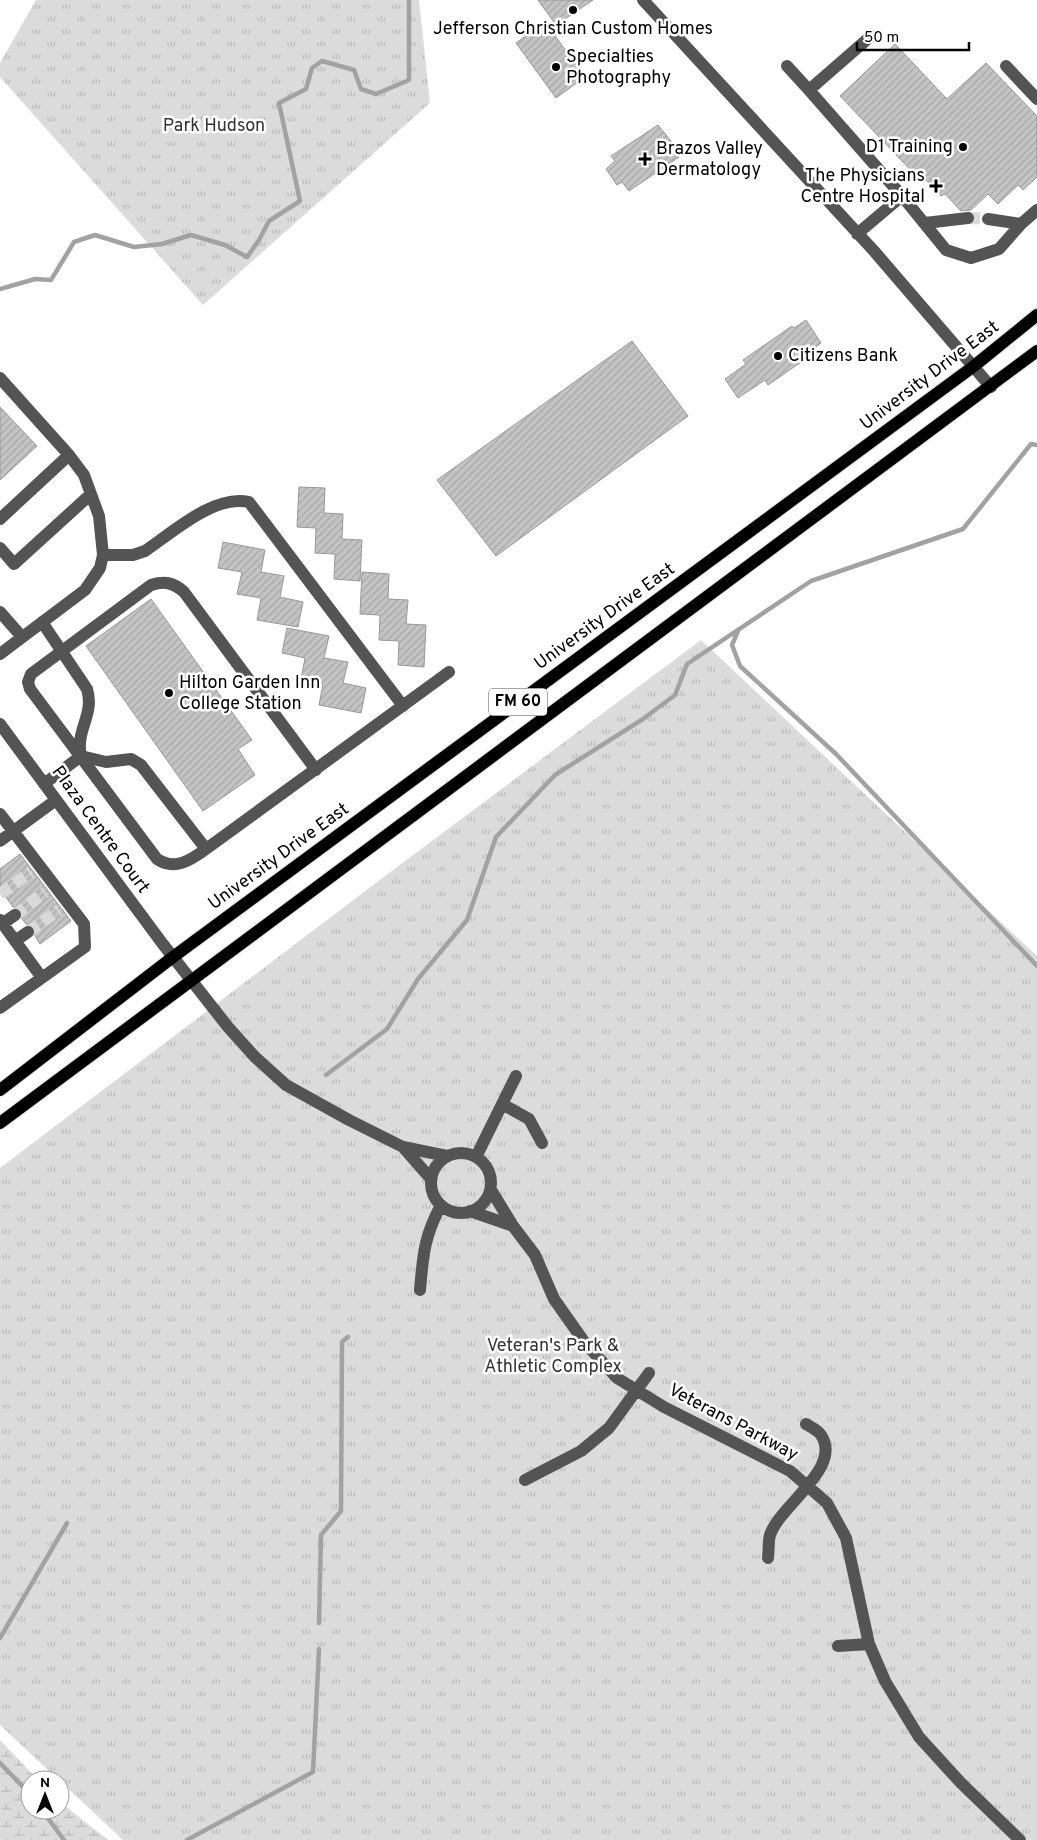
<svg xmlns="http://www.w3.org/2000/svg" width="1037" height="1840" font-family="Overpass,sans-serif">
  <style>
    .wetland { fill: url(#wetland-marsh) }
    .park { fill: url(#park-tufts) }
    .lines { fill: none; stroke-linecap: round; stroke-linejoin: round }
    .stream { stroke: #a2a2a2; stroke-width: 4.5 }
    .building { fill: url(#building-hatch); stroke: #989898 }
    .minor-tunnel { stroke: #d9d9d9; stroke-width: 12; stroke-dasharray: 12 6; stroke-linecap: butt }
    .major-casing { stroke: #dbdbdb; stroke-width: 14 }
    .minor { stroke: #545454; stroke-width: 12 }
    .major { stroke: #000; stroke-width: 12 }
    .poi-dot { fill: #000; stroke: #fff; stroke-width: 2 }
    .labels { text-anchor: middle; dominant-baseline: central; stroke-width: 5; stroke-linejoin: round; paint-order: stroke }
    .shield { fill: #fff; stroke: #4c4c4c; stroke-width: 1 }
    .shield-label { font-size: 16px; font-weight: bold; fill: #000 }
    .poi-label { font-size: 18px; fill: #000; stroke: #fff; text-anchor: start }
    .park-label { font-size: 18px; fill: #323232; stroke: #fff }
    .street-label { font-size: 18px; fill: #000; stroke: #fff }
  </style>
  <defs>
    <pattern id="wetland-marsh" width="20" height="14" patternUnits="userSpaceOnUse" patternTransform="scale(1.25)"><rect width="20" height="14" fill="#dbdbdb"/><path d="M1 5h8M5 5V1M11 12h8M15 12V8" fill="none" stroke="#bababa"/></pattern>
    <pattern id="park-tufts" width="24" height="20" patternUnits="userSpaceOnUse" patternTransform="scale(1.25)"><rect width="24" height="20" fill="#dbdbdb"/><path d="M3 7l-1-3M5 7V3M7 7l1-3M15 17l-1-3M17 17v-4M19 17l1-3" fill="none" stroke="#bababa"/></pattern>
    <pattern id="building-hatch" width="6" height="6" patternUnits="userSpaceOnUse" patternTransform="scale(1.25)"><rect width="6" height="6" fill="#c4c4c4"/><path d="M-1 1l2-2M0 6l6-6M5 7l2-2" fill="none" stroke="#a7a7a7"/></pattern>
  </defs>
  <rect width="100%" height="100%" fill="#fff"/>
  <path class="wetland" d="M 0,1740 L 38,1780 L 30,1780 L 30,1810 L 60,1810 L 60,1802 L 108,1840 L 0,1840 Z"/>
  <path class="park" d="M 36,0 L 419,0 L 430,103 L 203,305 L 0,77 L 0,63 Z
    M 701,640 L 1037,956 L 1037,1840 L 123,1840 L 0,1725 L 0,1168 L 389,873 Z"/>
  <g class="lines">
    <path class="stream" d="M 0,289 L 35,279 L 51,280 L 74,242 L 95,235 L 134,247 L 162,244 L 191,235 L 225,245 L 247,257 L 259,240 L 269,221 L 300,201 L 279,103 L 306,89 L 312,68 L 322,61 L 354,70 L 361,89 L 376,94 L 409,80 L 409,0
      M 738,631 L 732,645 L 740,666 L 836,754 L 1037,966
      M 326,1075 L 387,1029 L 418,979 L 467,920 L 496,837 L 555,775 L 643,719 L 675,695 L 687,664 L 811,581 L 963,529 L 1031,444 L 1037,445
      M 319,1623 L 321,1535 L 341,1511 L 342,1342 L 348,1337
      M 0,1638 L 67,1523
      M 0,1763 L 30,1794
      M 42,1810 L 64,1840
      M 187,1840 L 313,1772 L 319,1649"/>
  </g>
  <path class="building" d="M 538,0 L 593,0 L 556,25 Z
    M 545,22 L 585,77 L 556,98 L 516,43 Z
    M 895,44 L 947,99 L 986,63 L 1037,116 L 1037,177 L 1023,190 L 1018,185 L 998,204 L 988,194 L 971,210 L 961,211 L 945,194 L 941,196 L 926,180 L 923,183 L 840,96 Z
    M 658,125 L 675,146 L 671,148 L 679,157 L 629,191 L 622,182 L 617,185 L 606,169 L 615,161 L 611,156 Z
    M 806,320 L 821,343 L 811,350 L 814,353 L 768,385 L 765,380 L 738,398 L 725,379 L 746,364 L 743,360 L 792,326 L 794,328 Z
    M 632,341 L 688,416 L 496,556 L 437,480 Z
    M 0,407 L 37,446 L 0,480 Z
    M 299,487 L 325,488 L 324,513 L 343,514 L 342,539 L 362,540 L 360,581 L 334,579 L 335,554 L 315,553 L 316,528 L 297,527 Z
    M 223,542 L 265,550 L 261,572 L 284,576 L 280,597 L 303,602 L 298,627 L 257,620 L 261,598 L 237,594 L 242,572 L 218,568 Z
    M 362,572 L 389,574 L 388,599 L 408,600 L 406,624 L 426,625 L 424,667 L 398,665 L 399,641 L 379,640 L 380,615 L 360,614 Z
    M 151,599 L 252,740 L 238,749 L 255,775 L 203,811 L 86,646 Z
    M 287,628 L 329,636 L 324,658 L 348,662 L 343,683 L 366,688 L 361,713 L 319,705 L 323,684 L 301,679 L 305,658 L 282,653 Z
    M 20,854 L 71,921 L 40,944 L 35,936 L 34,927 L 26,924 L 22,919 L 21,910 L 13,907 L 0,889 L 0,869 Z"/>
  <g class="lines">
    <path class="minor-tunnel" d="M 968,218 L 988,219
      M 0,894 L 31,872
      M 15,915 L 45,892
      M 28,932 L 59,910"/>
    <g class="major-casing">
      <path id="major" d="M 0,1090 L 173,957 L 974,366 L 1037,315
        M 0,1123 L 1037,351"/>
    </g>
    <path class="minor" d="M 643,0 L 874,251 L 991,387
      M 787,66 L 809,90
      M 1006,66 L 1037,99
      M 902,196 L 946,250 L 971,258 L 999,249 L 1021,224 L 1037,210
      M 988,219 L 1021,224
      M 925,223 L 968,218
      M 857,234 L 902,196 L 809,90 L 871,36
      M 0,378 L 69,455 L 84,475 L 99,516 L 103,555 L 100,568 L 85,590 L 0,654
      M 0,519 L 69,455
      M 0,548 L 14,564 L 91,494
      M 103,555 L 133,555 L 145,551 C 172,533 214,494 249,502 L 403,706
      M 0,612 L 22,637
      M 42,622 L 87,689 C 95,715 75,730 81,756
      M 0,724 L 162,943 L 228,1027 L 255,1057 L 286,1085 L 349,1120 L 403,1147 L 447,1156
      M 44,784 L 81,756 L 106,762 L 131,759 L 141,765 L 206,849 L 449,672
      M 0,814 L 84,924 L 85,947 L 0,1008
      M 0,841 L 56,800
      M 206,849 C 191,860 175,871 157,859 L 30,689 L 28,682 L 31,674 L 151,585 C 164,581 173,582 184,592 L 316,770
      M 0,920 L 42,978
      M 2,924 L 15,915
      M 15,941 L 28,932
      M 502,1104 L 529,1119 L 542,1143
      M 403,1147 L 431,1179
      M431 1183a30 30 0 1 1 60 0a30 30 0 1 1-60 0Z
      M 476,1157 L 516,1076
      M 491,1190 L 513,1226 L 535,1255 L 554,1299 L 585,1343 L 617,1378 L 664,1407 L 790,1471 L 827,1503 L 846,1538 L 869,1644 L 885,1681 L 919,1737 L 961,1783 L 1020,1840
      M 470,1211 L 513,1226
      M 420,1290 C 423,1255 424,1237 441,1205
      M 525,1480 L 581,1451 L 609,1428 L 649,1373
      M 768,1558 C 769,1551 768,1542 770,1535 C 780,1505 843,1468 821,1435 C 818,1430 811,1427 806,1424
      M 838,1646 L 869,1644"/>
    <use href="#major" class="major"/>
  </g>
  <g class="poi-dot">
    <circle cx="573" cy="10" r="5"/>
    <circle cx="556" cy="67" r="5"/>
    <circle cx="963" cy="147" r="5"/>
    <path d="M642.5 151.5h5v5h5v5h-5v5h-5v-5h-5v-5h5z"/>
    <path d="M933.5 178.5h5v5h5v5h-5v5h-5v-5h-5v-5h5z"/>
    <circle cx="778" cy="356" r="5"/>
    <circle cx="169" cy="693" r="5"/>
  </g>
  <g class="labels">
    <rect class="shield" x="489" y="688.5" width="58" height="27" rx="4"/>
    <g class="shield-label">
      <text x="518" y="702">FM 60</text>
    </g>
    <g class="poi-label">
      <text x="573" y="29" text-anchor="middle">Jefferson Christian Custom Homes</text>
      <text x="566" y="57">Specialties<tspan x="566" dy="21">Photography</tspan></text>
      <text x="953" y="147" text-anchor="end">D1 Training</text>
      <text x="656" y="149">Brazos Valley<tspan x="656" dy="21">Dermatology</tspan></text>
      <text x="925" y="176" text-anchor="end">The Physicians<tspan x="925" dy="21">Centre Hospital</tspan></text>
      <text x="788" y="356">Citizens Bank</text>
      <text x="179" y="683">Hilton Garden Inn<tspan x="179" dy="21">College Station</tspan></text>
    </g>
    <g class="park-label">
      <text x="214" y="126">Park Hudson</text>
      <text x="553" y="1346">Veteran's Park &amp;<tspan x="553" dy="21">Athletic Complex</tspan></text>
    </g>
    <g class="street-label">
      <text transform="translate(930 376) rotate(-37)">University Drive East</text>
      <text transform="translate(605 617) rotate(-36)">University Drive East</text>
      <text transform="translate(100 830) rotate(54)">Plaza Centre Court</text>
      <text transform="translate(279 857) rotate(-36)">University Drive East</text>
      <text transform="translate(733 1423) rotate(28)">Veterans Parkway</text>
    </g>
  </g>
  <g transform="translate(45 1795)"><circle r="24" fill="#ffffff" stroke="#999999"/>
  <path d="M0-4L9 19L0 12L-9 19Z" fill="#000000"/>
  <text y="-8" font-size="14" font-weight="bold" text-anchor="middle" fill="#000000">N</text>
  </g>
  <path d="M857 42v8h112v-8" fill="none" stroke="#000000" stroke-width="2.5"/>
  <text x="864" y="42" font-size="15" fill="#000000" stroke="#ffffff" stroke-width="4" paint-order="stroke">50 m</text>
</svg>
